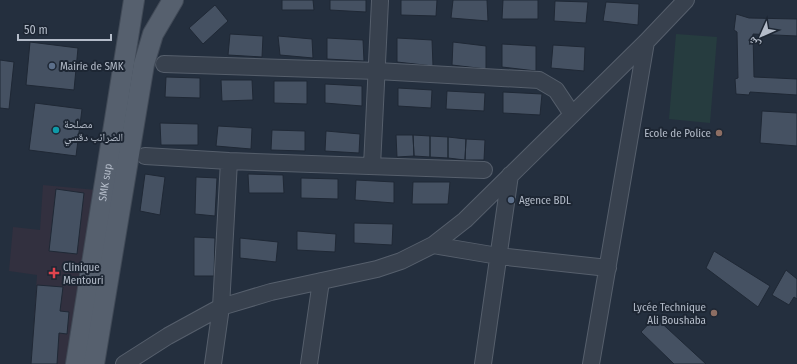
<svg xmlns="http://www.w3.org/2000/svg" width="797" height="364" font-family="'Fira Sans Condensed','Noto Naskh Arabic',sans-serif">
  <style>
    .medical { fill: #32303f }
    .green { fill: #263c3f }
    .building { fill: #455162; stroke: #1f2835 }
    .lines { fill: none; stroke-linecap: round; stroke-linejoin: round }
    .minor-casing { stroke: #565f6c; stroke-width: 18 }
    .major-casing { stroke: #414a57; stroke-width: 22 }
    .minor { stroke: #38414e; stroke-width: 16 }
    .major { stroke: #56606e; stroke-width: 20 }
    .service-dot { fill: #5c6f8a; stroke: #1d2633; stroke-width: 1.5 }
    .culture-dot { fill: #0f9aa8; stroke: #1d2633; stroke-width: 1.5 }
    .education-dot { fill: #8d6e63; stroke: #1d2633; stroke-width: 1.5 }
    .health-dot { fill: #e0444e; stroke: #1d2633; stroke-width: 1.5 }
    .labels { text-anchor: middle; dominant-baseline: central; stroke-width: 4; stroke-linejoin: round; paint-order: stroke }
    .poi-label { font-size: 11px; fill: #b4bcc9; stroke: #1d2633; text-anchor: start }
    .street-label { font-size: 11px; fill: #b4bcc9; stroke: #1d2633 }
  </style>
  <rect width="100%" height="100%" fill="#242f3e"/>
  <path class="medical" d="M 43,185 L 96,190 L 73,364 L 31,364 L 37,275 L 9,271 L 13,227 L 40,230 Z"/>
  <path class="green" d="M 676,34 L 717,37 L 710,123 L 669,119 Z"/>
  <path class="building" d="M 282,0 L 313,0 L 314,10 L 282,10 Z
    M 330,0 L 366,0 L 366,12 L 330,10 Z
    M 401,0 L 437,0 L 436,16 L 401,15 Z
    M 453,0 L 487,0 L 488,21 L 451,18 Z
    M 503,0 L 538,0 L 538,19 L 502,19 Z
    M 555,1 L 588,2 L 586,23 L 554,21 Z
    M 606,2 L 639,4 L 638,25 L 603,21 Z
    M 215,5 L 228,21 L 203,44 L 189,28 Z
    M 736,14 L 749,18 L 797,19 L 797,36 L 753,34 L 754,77 L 797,79 L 797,95 L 750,92 L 749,95 L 736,94 L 735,79 L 738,78 L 737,32 L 734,30 Z
    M 230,34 L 263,36 L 262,57 L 228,55 Z
    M 278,36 L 312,39 L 313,58 L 280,55 Z
    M 327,38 L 363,40 L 364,61 L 327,59 Z
    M 397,38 L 432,40 L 433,66 L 397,62 Z
    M 30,42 L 78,48 L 74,90 L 26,85 Z
    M 453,42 L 486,46 L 486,69 L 452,65 Z
    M 502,44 L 536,46 L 536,71 L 502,67 Z
    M 553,45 L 585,47 L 584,71 L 551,68 Z
    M 0,60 L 14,62 L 9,109 L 0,108 Z
    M 166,77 L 200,78 L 200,98 L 165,97 Z
    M 221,80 L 252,80 L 253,100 L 222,101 Z
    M 274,81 L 307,81 L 307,104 L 274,103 Z
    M 325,84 L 362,86 L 362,106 L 325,103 Z
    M 398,88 L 432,90 L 431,108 L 398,106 Z
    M 447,91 L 485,93 L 484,111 L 446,109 Z
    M 503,92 L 542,94 L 540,115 L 503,113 Z
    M 35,103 L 82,109 L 76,156 L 29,150 Z
    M 762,111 L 797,113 L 797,146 L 760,143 Z
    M 160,123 L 198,124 L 198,145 L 161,145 Z
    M 218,126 L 252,128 L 251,149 L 216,146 Z
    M 272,130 L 305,131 L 305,151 L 271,150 Z
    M 326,131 L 360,134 L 359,153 L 325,151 Z
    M 396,135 L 413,135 L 414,156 L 397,157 Z
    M 413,135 L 430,136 L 430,157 L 414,156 Z
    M 430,136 L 448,137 L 448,158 L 430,157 Z
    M 448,137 L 466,139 L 465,160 L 448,158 Z
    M 466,139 L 485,140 L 484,160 L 465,160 Z
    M 145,174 L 165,177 L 160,215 L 140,211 Z
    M 248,174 L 283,175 L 284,193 L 249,193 Z
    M 196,177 L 217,178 L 215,216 L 195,214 Z
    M 301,178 L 338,179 L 338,199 L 301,198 Z
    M 356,180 L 394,182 L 394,203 L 355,200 Z
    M 413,182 L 450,182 L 448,204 L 412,204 Z
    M 56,189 L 84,193 L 77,254 L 49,251 Z
    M 354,223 L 393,224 L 392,245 L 354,243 Z
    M 297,231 L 336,234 L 335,252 L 297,250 Z
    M 194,237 L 215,238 L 214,276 L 194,276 Z
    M 240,238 L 278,242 L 276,262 L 240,258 Z
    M 714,251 L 770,286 L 758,307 L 706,268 Z
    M 786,270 L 797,279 L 797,299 L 794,297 L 789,305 L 772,295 Z
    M 37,285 L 63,287 L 60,311 L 69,312 L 67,334 L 59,333 L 57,364 L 31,364 Z
    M 655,317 L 706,364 L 674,364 L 641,332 Z"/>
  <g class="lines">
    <g class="minor-casing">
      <path id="minor" d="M 164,64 L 377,71 L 539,80 L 556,90 L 572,114
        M 145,156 L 229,161 L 484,170
        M 372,166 L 380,1
        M 433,245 L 498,256 L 608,268
        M 124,364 L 168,336 L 221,307 L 271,292 L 377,269 L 401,261 L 433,245 L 465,220 L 646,42 L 686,0
        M 213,364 L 221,307 L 229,161
        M 309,364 L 321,281
        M 483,364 L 510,175
        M 591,364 L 646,42"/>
    </g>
    <g class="major-casing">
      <g id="major">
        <path id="s1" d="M 76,364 L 134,0"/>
        <path d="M 94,364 L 144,64 L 153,34 L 173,0"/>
      </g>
    </g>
    <use href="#minor" class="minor"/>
    <use href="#major" class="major"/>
  </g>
  <g class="service-dot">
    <circle cx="52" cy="66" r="4"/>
    <circle cx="511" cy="200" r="4"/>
  </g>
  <circle class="culture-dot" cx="56" cy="130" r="4"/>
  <g class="education-dot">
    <circle cx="719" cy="133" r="4"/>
    <circle cx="714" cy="313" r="4"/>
  </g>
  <path class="health-dot" d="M52 267h4v4h4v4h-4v4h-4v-4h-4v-4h4z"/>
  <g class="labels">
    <g class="poi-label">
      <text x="60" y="66">Mairie de SMK</text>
      <text x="64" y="124">مصلحة<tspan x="64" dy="13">الضرائب دقسي</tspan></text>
      <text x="711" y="133" text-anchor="end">Ecole de Police</text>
      <text x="519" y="200">Agence BDL</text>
      <text x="63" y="267">Clinique<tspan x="63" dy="13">Mentouri</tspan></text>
      <text x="706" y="307" text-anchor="end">Lycée Technique<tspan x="706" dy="13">Ali Boushaba</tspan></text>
    </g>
    <g class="street-label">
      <text stroke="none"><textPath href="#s1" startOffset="184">SMK sup</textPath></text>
    </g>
  </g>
  <g transform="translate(761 36) rotate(225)" stroke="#1d2633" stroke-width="3" paint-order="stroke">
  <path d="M0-3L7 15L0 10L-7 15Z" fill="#b4bcc9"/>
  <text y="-6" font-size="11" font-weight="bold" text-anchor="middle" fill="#b4bcc9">ش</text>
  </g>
  <path d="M18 34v6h93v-6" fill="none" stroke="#b4bcc9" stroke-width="2"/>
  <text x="24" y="34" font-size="12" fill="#b4bcc9" stroke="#1d2633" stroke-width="3" paint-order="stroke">50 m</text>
</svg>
